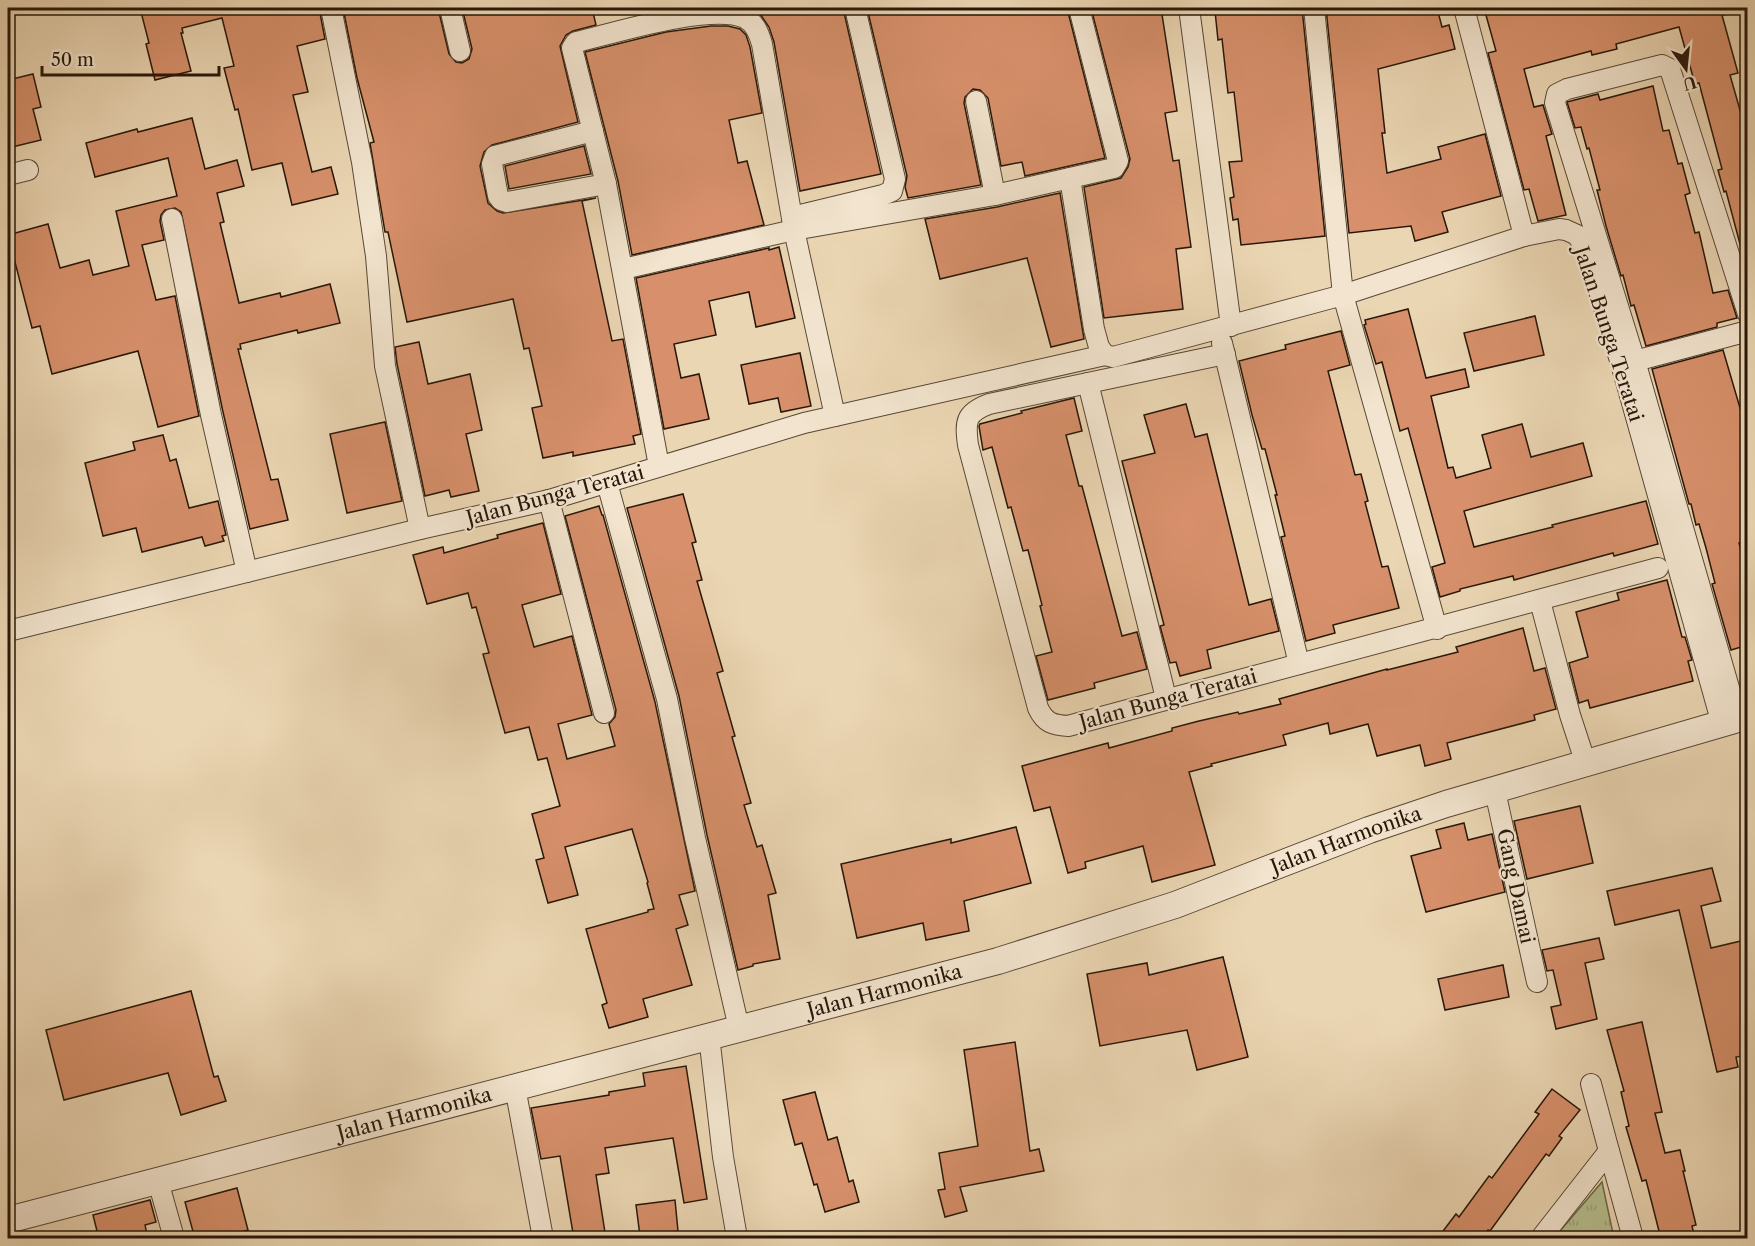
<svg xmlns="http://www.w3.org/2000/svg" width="1755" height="1246" font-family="'Libre Caslon Text',serif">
  <defs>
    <pattern id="grass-tufts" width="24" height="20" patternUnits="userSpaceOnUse" patternTransform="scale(1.5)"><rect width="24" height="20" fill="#b6be8e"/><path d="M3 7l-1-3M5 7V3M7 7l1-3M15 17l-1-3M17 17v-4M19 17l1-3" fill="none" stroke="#9ca379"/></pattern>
  </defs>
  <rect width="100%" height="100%" fill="#ebd6b3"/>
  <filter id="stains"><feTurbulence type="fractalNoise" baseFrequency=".00333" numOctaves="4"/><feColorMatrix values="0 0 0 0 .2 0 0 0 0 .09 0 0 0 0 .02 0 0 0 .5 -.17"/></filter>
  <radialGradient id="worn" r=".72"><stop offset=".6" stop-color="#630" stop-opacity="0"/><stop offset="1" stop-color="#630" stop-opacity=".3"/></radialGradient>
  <path fill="url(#grass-tufts)" stroke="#6e6a4c" stroke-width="1.5" d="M1602,1182l12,56h-60z"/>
  <g fill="#d7906b" stroke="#271709" stroke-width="1.5">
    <path d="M140,8h179l6,31 -28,7 11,46 -15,3 19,77 19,-5 7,27 -46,11 -10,-42 -30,7 -14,-61 -3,1 -11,-42 10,-2 -12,-48 -40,10 1,5h-2l10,38 -36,9 -9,-36 3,-1z"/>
    <path d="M343,8h36l1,4 19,-4h39l11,46 7,8 6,1 7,-4 3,-10 -10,-41h130l4,17 -23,6 -7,4 -6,11 18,76 -86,23 -8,7 -4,14 8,37 9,8 6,2 93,-15 -14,3 30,140 11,-2 18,95 -8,2 2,8 -62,12v-4l-30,6 -11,-50 10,-2 -13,-58 -5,1 -11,-50 -106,23 -19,-90h-3l-1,-6 -14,-83 4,-1 -17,-64z"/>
    <path d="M760,8h83l38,166 -81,17 -26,-149 -5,-15 -9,-13 2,-1z"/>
    <path d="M867,8h200l38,150 -80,18 -3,-14 -21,4 -13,-68 -8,-8 -7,-1 -8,8 -1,6 17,82 -73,13 -3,-11 2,-11z"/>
    <path d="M1091,8h70l16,103 -12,2 8,48 6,-1 12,87 -15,2 7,60 -79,9 -20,-131 37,-9 7,-11 2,-8z"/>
    <path d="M1247,8h55l23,228 -84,9 -3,-26 -5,1 -3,-22 4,-1 -5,-35 13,-1 -8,-69 -6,1 -6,-54 -4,1 -3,-29z"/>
    <path d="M1326,8h40v5l20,-5h51l5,19 7,-2 6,24 -77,20 7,64h-3l5,40 54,-14 -3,-12 47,-13 16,62 -59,16 6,20 -33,9 -4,-15 -62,7z"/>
    <path d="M1484,8h244l1,6 -7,1 16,58 -8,2 18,63v109l-7,1 -15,-57 -2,1 -6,-22 4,-1 -23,-86 -4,1 -16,-57 -63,17 1,5 -25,6 -1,-4 -67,18 10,38 9,-2 9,29 -6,2 20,79 -28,6 -9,-32 -5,1 -36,-137 8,-2z"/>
    <path d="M711,26h17l12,3 6,6 4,12 12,66 -33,7 9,43 9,-2 17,64 -132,30 -14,-74 -33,-129 81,-20z"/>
    <path d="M33,74l8,33 -8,2 8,31 -33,8v-68z"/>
    <path d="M1653,86l10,45 6,-1 9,34 4,-1 8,30 -5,2 10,38 4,-1 14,61 15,-3 9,28 -20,5v4l-71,19 -12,-41 -3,1 -8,-31 -2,1 -15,-50 -9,-36h3l-11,-42 -2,1 -6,-22 -6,1 -8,-26 31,-8 2,6z"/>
    <path d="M192,118l13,51 32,-9 7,26 -27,7 7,29 -4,1 19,80 41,-10 1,4 49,-13 10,39 -42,10 -1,-3 -57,14 1,5h-3l33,131 7,-1 10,41 -38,9 -27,-117 -42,-200 -6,-4 -10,2 -4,5 -1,6 4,19 -22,5 14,55 19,-4 24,120 -41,11 -20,-76 -86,23 -12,-48 -8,2 -24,-93 40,-11 12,44 29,-8 4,15 36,-9 -13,-55 61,-15 -9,-38 -73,19 -9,-34 51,-14 1,3z"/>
    <path d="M584,146l7,28 -82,15 -4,-23z"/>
    <path d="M1060,193l24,146 -33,8 -24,-89 -87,21 -15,-60 72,-12z"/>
    <path d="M779,247l16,71 -39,9 -7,-35 -40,9 7,34 -42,9 7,34 18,-4 10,45 -45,10 -28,-151 133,-30v2z"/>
    <path d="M1408,309l18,69 39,-9 4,18 -38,9 17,72 5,-1 3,11 35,-10 -9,-33 40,-11 9,33 52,-14 9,33 -128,35 10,36 79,-20 -1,-2 94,-24 12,43 -44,12 -1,-3 -99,27 -1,-4 -53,13v2l-20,6 -8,-30 13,-4 -37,-135 -8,3 -18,-69 -6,2 -12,-39 2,-1 -1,-4z"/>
    <path d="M1535,316l9,39 -70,16 -10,-38z"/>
    <path d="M1341,331l9,34 -22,6 27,104 6,-1 7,27 -3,1 17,65 6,-1 11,42 -66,17 2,8 -29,8 -25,-104 4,-1 -10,-41h2l-12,-46h-3l-10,-34 -13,-54 47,-12 -1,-4z"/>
    <path d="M419,342l9,42 42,-10 12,56 -16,4 13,57 -28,6 -2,-7 -24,6 -28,-132 -2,-17z"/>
    <path d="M1723,350l25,85v105l-9,3 9,33v69l-17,5 -19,-66 3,-1 -9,-35 -7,-24 -3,1 -5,-21h-2l-37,-135z"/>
    <path d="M800,353l11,53 -30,6 -3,-14 -29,6 -8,-39z"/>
    <path d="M1074,398l8,33 -16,4 13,51h3l40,150 15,-4 10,37 -53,14 1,5 -47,12 -12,-44 16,-4 -12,-46 2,-1 -14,-55 -5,1 -12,-44 -3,1 -16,-61 -9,3 -4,-24 1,-2 42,-11 -1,-2z"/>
    <path d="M1186,404l9,33 12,-3 42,171 22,-6 8,32 -72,19 4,18 -31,8 -4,-14 -6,1 -10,-37 4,-1 -42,-164 33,-8 -11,-38z"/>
    <path d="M385,422l17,79 -55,12 -17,-79z"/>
    <path d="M163,435l7,26 6,-2 13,49 29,-7 8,34 -4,1 2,5 -19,5 -3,-9 -60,15 -6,-24 -33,8 -18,-73 50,-13 -2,-8z"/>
    <path d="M683,494l13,48 -4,1 10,37 -5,1 26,90 -6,2 18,63 -3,1 19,66 -7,2 13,42 5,-2 14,48 -8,2 12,64 -27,5v2l-15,4 -31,-135 -28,-139 -52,-188z"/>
    <path d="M599,506l3,9h1l52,187 40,189 -16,4 9,30 -12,4 16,56 -49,14 5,18 -39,11 -7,-23 5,-2 -21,-74 62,-17v-2l6,-1 -7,-26 1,-1 -16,-53 -67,18 13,48 -30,8 -12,-43 8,-2 -12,-44 28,-8 -13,-48 -9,2 -9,-33 -24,6 -22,-79 6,-1 -13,-46 -4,1 -4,-15 -41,11 -14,-49 30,-8 1,6 54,-15 -1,-3 46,-12 18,71 -39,11 12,42 38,-11 20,79 -34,9 9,35 48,-13 -6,-22 6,-7 1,-7 -51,-194z"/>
    <path d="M1667,580l15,57h3l7,23 -4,1 5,20 -103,27 -2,-8 -9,3 -10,-40 19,-6 -12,-45 43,-12 -2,-7z"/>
    <path d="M1523,628l11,43 11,-3 11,41 -22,6 1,5 -88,23 4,16 -26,7 -5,-21 -43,11 -9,-32 -38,10 -2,-11 -45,12 3,10 -75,19 1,2 -23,6 26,93 -63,17 -9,-36 -58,16 1,6 -18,5 -18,-66 -16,4 -12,-45 86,-23 1,5 63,-17v-3l27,-7 39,-9 1,2 42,-10 -2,-5 108,-30v1l71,-18 -2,-5z"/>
    <path d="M1580,806l13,57 -66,16 -13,-58z"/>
    <path d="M1464,823l4,17 24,-6 13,58 -79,20 -15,-56 30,-8 -5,-18z"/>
    <path d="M1016,827l15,56 -67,18 5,30 -43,9 -3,-17 -66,15 -16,-74 110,-25v4z"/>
    <path d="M1712,868l9,33 -20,5 10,42 30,-7 7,26v88l-12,2 2,10 -21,5 -38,-162 -64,15 -8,-34z"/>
    <path d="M1599,938l5,21 -19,4 12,56 -41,10 -5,-22 10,-2 -8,-35 -6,1 -5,-21z"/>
    <path d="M1223,957l25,100 -51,13 -10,-40 -87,16 -13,-72 60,-11 2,12z"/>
    <path d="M1503,965l6,32 -64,13 -7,-31z"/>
    <path d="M191,991l23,86 4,-1 8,25 -45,14 -13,-42 -104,27 -18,-70z"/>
    <path d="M1642,1022l20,90 -7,1 10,40 15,-3 5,21h-2l13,54 -4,1 3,13h-34l-15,-59 -4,1 -16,-54 3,-1 -8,-34 3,-1 -17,-61z"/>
    <path d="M1015,1042l15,109 9,-2 5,22 -84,16 7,24 -22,6 -7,-27 7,-1 -6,-36 39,-7 -14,-96z"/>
    <path d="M686,1066l21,133 -23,4 -11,-65 -68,10 4,25 -13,2 10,64h-32l-14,-83 -19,3 -10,-51 78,-13v-3l36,-6 -2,-13z"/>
    <path d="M1552,1089l28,21 -21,26 3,2 -13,18 -3,-2 -56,77 -2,-1 -6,9h-45l19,-25 3,3 30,-41 3,2 47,-64 -4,-2z"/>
    <path d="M815,1092l13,48 9,-3 12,45 4,-2 6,22 -34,10 -8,-28 -3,1 -12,-42 -7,2 -12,-45z"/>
    <path d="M237,1188l11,42 -32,9h-21l-10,-37z"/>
    <path d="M150,1200l6,22 -11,3 3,14h-49l-6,-24z"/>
    <path d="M675,1200l3,31 -38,5 -4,-31z"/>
  </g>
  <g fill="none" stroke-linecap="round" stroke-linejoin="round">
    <defs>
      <g id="minor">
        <path d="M331,8l31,154 14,94 9,110 35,163"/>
        <path d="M450,8l10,43"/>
        <path d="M1189,8l42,318"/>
        <path d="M1314,8l29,287 94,334"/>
        <path d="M1464,8l60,228"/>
        <path d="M976,101l19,94"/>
        <path d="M593,131l-98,25 -3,8 6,32 3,4 6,2 99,-18"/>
        <path d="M8,175l20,-5"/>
        <path d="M1070,178l44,-10 4,-7 -39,-153"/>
        <path d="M792,217l91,-22 9,-4 3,-12 -40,-171"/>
        <path d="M172,219l39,196 36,157"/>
        <path d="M623,269l171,-39 201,-35 75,-17 24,151 5,18 6,8 8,2 230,-62 181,-59 35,-7 7,1 11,5 10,16 35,116 100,357"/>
        <path d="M1222,343l77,321"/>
        <path d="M1225,354l-236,50c-24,9 -24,18 -21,41l70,263c7,15 15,17 30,18l590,-158"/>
        <path d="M1635,361l113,-30"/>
        <path d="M1088,383l78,315"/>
        <path d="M659,466l-53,-282 -34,-136 4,-6 5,-1c36,-9 131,-38 164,-23 10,5 14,15 17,26l32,186 41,186"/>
        <path d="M607,483l60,216 28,139 44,190"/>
        <path d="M549,500l55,213"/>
        <path d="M1540,601l30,114 16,49"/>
        <path d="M8,631l412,-102 129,-29 255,-77 301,-68"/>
        <path d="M1738,719l-103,-358 -80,-258 2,-9 10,-5 95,-24 8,4 78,245"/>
        <path d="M1495,791l42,191"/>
        <path d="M709,1036l14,121 14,81"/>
        <path d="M1591,1084l18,67"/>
        <path d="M515,1087l28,151"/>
        <path d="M158,1181l16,57"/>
        <path d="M1541,1238l68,-87 24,87"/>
      </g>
      <g id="tertiary">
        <path id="s1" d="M8,1220l990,-259 177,-56 194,-75 77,-26 302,-88"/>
      </g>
    </defs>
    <use href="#minor" stroke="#584734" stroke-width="22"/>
    <use href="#tertiary" stroke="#584734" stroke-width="28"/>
    <use href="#minor" stroke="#f2e4ce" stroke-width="20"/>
    <use href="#tertiary" stroke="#f2e4ce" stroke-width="26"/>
  </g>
  <g text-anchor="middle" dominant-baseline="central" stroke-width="4.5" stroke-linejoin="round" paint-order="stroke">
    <g font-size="20" fill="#271709" stroke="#f2e4ce">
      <text transform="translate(1609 334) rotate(72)">Jalan Bunga Teratai</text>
      <text transform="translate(555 495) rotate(-15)">Jalan Bunga Teratai</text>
      <text transform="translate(1168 699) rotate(-15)">Jalan Bunga Teratai</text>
      <text stroke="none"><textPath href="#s1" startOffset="1392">Jalan Harmonika</textPath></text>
      <text transform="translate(1516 886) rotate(78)">Gang Damai</text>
      <text stroke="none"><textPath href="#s1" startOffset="906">Jalan Harmonika</textPath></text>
      <text stroke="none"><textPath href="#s1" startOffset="420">Jalan Harmonika</textPath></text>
    </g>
  </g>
  <rect width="1755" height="1246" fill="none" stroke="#ebd6b3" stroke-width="30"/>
  <rect x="9" y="9" width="1737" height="1228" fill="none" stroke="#271709" stroke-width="3"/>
  <rect x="15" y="15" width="1725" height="1216" fill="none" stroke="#271709" stroke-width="1.5"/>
  <g transform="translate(1686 69) rotate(165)" stroke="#f2e4ce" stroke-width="4.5" paint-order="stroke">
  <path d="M0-4.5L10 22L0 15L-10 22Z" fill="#271709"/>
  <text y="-9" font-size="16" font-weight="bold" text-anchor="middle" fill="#271709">U</text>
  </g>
  <path d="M42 66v9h177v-9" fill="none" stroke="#271709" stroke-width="3"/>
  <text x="51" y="66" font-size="18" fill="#271709" stroke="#f2e4ce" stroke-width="4.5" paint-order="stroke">50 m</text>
  <rect width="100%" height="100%" filter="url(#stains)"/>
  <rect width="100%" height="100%" fill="url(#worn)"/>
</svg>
